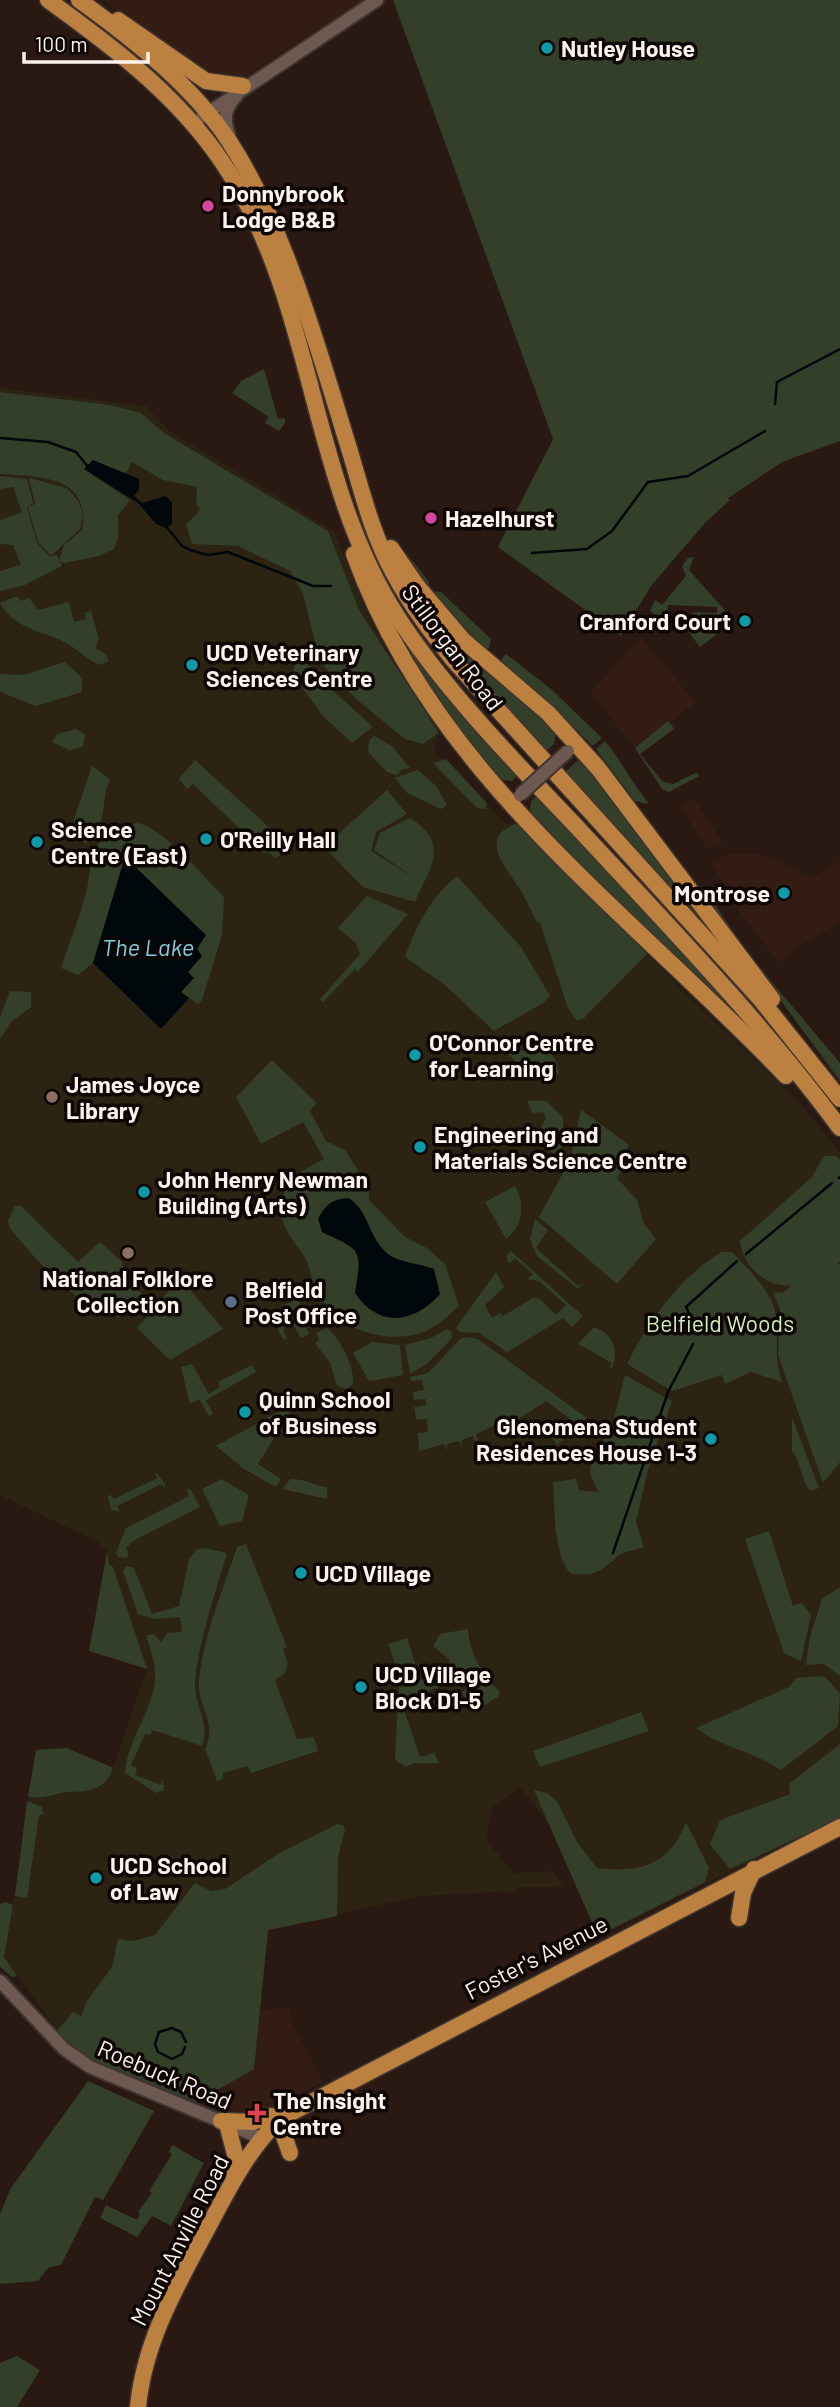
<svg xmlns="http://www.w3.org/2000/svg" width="840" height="2407" font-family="Barlow,sans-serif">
  <rect width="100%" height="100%" fill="#291912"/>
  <g fill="#331c13">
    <path d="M105,0h257l-121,79 -27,-3 -13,-6z"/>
    <path d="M641,637l54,65 -23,20 3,6 -35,25 -50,-60z"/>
    <path d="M694,799l29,44 -15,7 -28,-44z"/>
    <path d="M730,853l34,2 47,23 29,-17v62l-40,22 -21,18 -45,-59 -23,-42z"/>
    <path d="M290,2007l3,17 30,58 -70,35 -54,-18 10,-6 52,-83z"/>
  </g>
  <path fill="#2c2313" d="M0,388l146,18 22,24 166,101 34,85 22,42 49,75 -5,20 72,71 12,-1 163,166 124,120 35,43v666l-242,118 -50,-113 -28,-35 -27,18 -7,34 28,33 39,-2 10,16h-44l-1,4 -98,5 -151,34 -15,139 -55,30 -133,-57 -48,-66 -6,1 -12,-10 13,-62 23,-155 31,-2 46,19 34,-98 -58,-18 18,-100 -9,-9 -98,-47z"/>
  <g fill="#333f29">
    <path d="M393,0h447v441l-58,21 -54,36 2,2 -25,23 -54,63 -30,50 -123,-89 55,-108z"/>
    <path d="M264,369l14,50 7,-1v5l-6,8 -14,-8 4,-6 -37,-24 9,-12z"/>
    <path d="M0,392l110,13 31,8 23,20 164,98 31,79 80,123 -16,11 -18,-5 -49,-40 -36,-37 -17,-68 -13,-23 -52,-25 -46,-2 -6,-19 14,-15 -4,-6 1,-17 -34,-7 -31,-18 -5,10 -7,2 -27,-14 -9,9 46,31 -12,15v23l-4,11 -15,7 -35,7 -5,-2 5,-16 18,-15c9,-55 -42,-53 -82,-56z"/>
    <path d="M0,476l27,3 6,24 -6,5 10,35 13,14 7,-2 5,11 -37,19 -25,6v-20l21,-6 -8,-20 -13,-1v-24l22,-8 -9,-25 -13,2z"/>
    <path d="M29,478l38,10 12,14 4,13 -3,14 -29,27 -13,-14 -10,-35 7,-3z"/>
    <path d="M405,552l22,27 5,12 9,1 50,47 -2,9 -5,2c-30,-30 -56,-62 -81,-96z"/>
    <path d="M694,557l-5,13 42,47 -2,8 -29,22 -13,-17v-10h5l1,-8 24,1v-6l-49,-2 -1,14 6,1v8l-23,-17 5,-11 7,5 24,-29 -4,-10 6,-8z"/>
    <path d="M409,583l147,144 -2,17 -7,6 -116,-126z"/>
    <path d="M17,596l4,5 8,-3 9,12 31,-8 5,20 12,-3 -1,-6 6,-2 8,28 -4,9 10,5 4,8 -10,4c-11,-6 -18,-12 -28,-19 -24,-16 -55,-14 -71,-43z"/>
    <path d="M378,601l143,172 -9,8 -16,-2 -52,-69z"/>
    <path d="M506,654l45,35 51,49 -9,8 -46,-45 -43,-35 -3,-6z"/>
    <path d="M302,660l15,12 5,13 10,5 37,33 3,4 -20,16 -29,-27 -30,-41 1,-9z"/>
    <path d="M65,662l17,16v14l-46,14 -36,-14v-18l23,1z"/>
    <path d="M668,721l6,8 -34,25 22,27 11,3 24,-12 2,4 -30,16 -7,-3 -27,-41z"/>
    <path d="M76,729l9,5 -2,13 -14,3 -17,-8 5,-8z"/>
    <path d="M374,736l18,10 18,22 -8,1 -5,6 -10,-3 -19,-20 1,-12z"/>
    <path d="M605,741c17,20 25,40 43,61l-1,2 -12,-3 -39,-52z"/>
    <path d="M446,759l41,44 -1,6 -9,-1 -44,-45z"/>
    <path d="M195,760l97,88 -17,10 -7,-6 -2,2 -73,-70 -6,5 -8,-10z"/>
    <path d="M577,761l12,2 174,229 -198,-220z"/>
    <path d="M92,766l18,13c-11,26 0,41 -24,65l-16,-13z"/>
    <path d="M418,770l18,16 11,19 -6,4 -34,-16 -12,-15z"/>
    <path d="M387,790l20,24 -31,18 -5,19 45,28 -42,-29 6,-17 30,-15c41,26 20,50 5,84l-52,-15 -39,-40z"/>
    <path d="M541,793l196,220 15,18 -223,-211 2,-19z"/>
    <path d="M136,823c25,2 69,55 88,74l-2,38 -20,65 -4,4 -17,-12 7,-20 14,-16 -77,-99 -32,106 -15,12 -17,-7c7,-22 16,-44 23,-67 14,-46 -6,-57 52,-78z"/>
    <path d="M518,823l129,131 -63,64 -7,3 -9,-13 -28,-85 -4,-2c-5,-10 -9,-20 -15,-30 -15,-24 -45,-54 -3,-68z"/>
    <path d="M457,876l64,71 29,49 -7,7 -49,28 -49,-46 -40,-28c11,-31 26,-60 52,-81z"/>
    <path d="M367,896l41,18 -50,58 -3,-3 -32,33 -3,-3 40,-45 -4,-11 -18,-15z"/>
    <path d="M709,896l41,60 90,107v18l-131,-178z"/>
    <path d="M10,991l21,1v15l-20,15 -11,17v-22z"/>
    <path d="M535,1049c17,0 22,10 24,25l-26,4 -26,-25z"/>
    <path d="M272,1060l45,43 -7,8 16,30 19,9 24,37v13l36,37 22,11 18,16 14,42c-10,9 -22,21 -35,26 -40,14 -87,-3 -108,-41 -5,-10 -6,-26 -12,-35 -8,-12 -18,-23 -22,-37 -3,-14 6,-23 -1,-37l43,-23 -21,-37 -42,22 -25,-47z"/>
    <path d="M527,1101h19l17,16v21l-4,19 -25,-17 12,-22 -3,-6 -11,1z"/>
    <path d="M581,1110l47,34v18l-11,16 20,22 7,24 12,15 -39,45 -78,-67 31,-57z"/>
    <path d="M824,1156h13l3,4v102l-3,2h3v198l-17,21 -45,-128 2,-46 -7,-16 11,-1 7,-6c-25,1 -48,-19 -51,-45l72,-64z"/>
    <path d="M515,1186c11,18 8,40 -9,53l-21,-37z"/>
    <path d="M15,1206h6l57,56 22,-20 22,20 3,16 17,16 -21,23c-38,-3 -89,-61 -112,-90l-1,-7z"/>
    <path d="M535,1219l13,11 -12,18 42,38 7,-4 -7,7 -41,-33 -7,-17z"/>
    <path d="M511,1251l72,65 -11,11 -9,-9 -56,34 -28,-19 -19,-1 -4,-4 40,-56 8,15 -19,18 7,13 8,-5 3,3 30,-18 7,1 16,16 10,-10 -27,-24 -12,-2 6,-5 -18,-16 -5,5 -3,-2v-6z"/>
    <path d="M722,1252h10c15,16 41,40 44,64 3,26 -3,38 6,66l-31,-10 -26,12 -3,-9 -50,16 -45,-27c21,-42 54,-89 95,-112z"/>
    <path d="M180,1278l43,51 -53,31 -33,-32z"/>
    <path d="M300,1297l2,21 7,16 -8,4 -10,-16 -8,8 4,9 -3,1 -6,-9 6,-26z"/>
    <path d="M594,1327c20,7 25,24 18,42l-2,-2 2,-4 -34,-19z"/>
    <path d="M327,1328c13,10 28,39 26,56l-6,5 -10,-3 -7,-23 -15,-20 4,-3 -3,-7z"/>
    <path d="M447,1329l4,2 1,7 -24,25 -18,11 -5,-29 26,-7z"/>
    <path d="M466,1337l12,2 109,79 -30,27 -7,-10 3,-2 4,4 14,-10 -1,-8 -24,-18 -42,28 -4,-6 -24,11 2,6 -3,1 -2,-5 -11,4 -1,7 -2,-6 -12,3 1,7 -4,-7 -25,7 -1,-18 10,-1 -1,-13h-11l-2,-12 12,-2v-6l-12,1 -1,-8 11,-2 -2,-10 -11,1 -1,-4 18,-4 32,-34z"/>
    <path d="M372,1342l28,3 3,30 -34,6 -16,-28z"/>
    <path d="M192,1364l17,30 11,-7 -2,-5 34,-17 4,7 -50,28 7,14 -4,2 -10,-17 -9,5 -9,-37z"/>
    <path d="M625,1375l47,26 -24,69 -12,52 8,25c-8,3 -21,4 -27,10 -16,14 -25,21 -47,16 -17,-20 -15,-64 -17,-91l23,-3 3,11 19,2 -8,-18 1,-10 22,-42z"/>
    <path d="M287,1407l4,4 -33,53 23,15 -5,8 -32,-18 -28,-23z"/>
    <path d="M792,1417l27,71 -8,3c-10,-8 -9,-28 -19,-40z"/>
    <path d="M155,1471l10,13v4l-4,-4 -44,22 3,6 -9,-2 -3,-14 3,-1 3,4 43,-21z"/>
    <path d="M221,1479l28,16 -7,26 -22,5 -18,-37z"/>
    <path d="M290,1479c18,0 23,7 37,8v12l-44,-10z"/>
    <path d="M186,1488l5,2 9,17 -67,34 -7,7 3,6 -3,4 -8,-1 -2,-4 10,-25 63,-32z"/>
    <path d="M769,1531l24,75 9,-3 9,12 -10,46 -17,-8 -39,-114z"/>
    <path d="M246,1544l41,103 -4,2 5,15 -4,10 -9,6 22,59 17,-2 4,14 -67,22 -3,-7 -25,7v6l-6,2 -12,-32c13,-29 -8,-41 -6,-67 4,-46 24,-92 38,-135z"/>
    <path d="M204,1548l23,5c-12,42 -28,85 -32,128 -2,23 16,42 7,65l-49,-16 -3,5 -5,-1 -14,31 6,3 -2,7 26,10 2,-5 1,10 -8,3 -31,-20c2,-33 28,-62 30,-95 1,-15 -5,-29 -9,-43l8,-1 7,8 6,-9 15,-1 -2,-15 -26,2 -16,-5 -15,-43 3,-5 8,2 18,46 27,-8 10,-47 8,-10z"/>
    <path d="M107,1552l2,12 4,3 34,102 -58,-18z"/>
    <path d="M840,1587v89l-16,-12 -18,1 4,-28 12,-38z"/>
    <path d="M468,1629c2,27 14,43 32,63l-2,5 -19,11 -13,-5 -4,-11 4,-2 -4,-11 -46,16 -10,7 -2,8 16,47 14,-4 5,10h-25l-8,4 -9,-5 -2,-4 4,-71 27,-9 -2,-4 7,-5 15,1 4,-10 -17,-14 7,-12z"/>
    <path d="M407,1638l11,34 -18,6 -12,-34z"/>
    <path d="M824,1676l16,17 -2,33 -57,44c-26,-18 -59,-22 -85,-42l93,-41 7,-9z"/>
    <path d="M641,1712l8,19 -109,36 -7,-16z"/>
    <path d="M840,1744v74l-110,51 -20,-25 10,-24 70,-26 -1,-10z"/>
    <path d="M67,1748l46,20c-7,22 -24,23 -42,24 -16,0 -26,9 -43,4l8,-46z"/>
    <path d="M534,1790l13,3 10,8 20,41 20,26c44,5 73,-3 89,-46l23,46 -4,14 -107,54z"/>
    <path d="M27,1801l15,6 1,8h-4l-12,83 -12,-2z"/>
    <path d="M337,1824l6,1 2,5 -7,27 -1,59 -69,14 -14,139 -58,33c-45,-18 -108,-32 -139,-71l16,-19 8,4 6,-15 25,-34 6,-28 15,2 22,-6 40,-52 16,8 14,-2 56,-37z"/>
    <path d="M6,1902l7,3 -9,52 13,19 -5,1 -12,-10v-63z"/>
    <path d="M88,2081l66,30 -51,89 -8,-3 -34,68 -12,2 -11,14 -38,3v-70l11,-26z"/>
    <path d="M172,2145l32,18 -33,63 -19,-10 -15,21 -37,-19 6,-13 31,15 3,-6 -2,-2 14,-19 -3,-2 23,-37 -3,-2z"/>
    <path d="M17,2356l23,14 -23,37h-17v-44z"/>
  </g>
  <g fill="#00080b">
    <path d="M93,460l46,19v11l-5,6 8,7 23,-7 7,6v22l-6,4 -10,-4 -18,-21 -54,-34z"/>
    <path d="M125,857l81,78 -9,14 5,7 -14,16 6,6 -13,14 8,6 -28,31 -68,-66z"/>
    <path d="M349,1198c22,15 19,43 42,58 12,7 30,8 43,13l6,25c-26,30 -62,34 -85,-1 7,-45 7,-42 -33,-61l-4,-13c8,-15 14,-20 31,-21z"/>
  </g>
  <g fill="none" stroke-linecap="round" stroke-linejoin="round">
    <g stroke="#00080b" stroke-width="2.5">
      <path d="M775,404l2,-22 63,-33"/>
      <path d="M0,438l48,4 28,10 13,16"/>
      <path d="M165,525l17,21 8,4 18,5 20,-3 85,34h18"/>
      <path d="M532,553l55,-4 25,-18 36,-49 40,-6 77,-45"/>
      <path d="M839,1178l1,-1"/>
      <path d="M746,1254l86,-71"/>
      <path d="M697,1330l-11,-23 51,-46"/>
      <path d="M613,1553l55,-161 25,-48"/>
      <path d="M185,2047l-3,7 -10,5 -14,-7 -3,-8 4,-12 13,-4 9,4 5,10"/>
    </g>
    <defs>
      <g id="minor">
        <path d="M202,117l175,-117"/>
        <path d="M229,135c-6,-17 -4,-27 8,-40"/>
        <path d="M0,1981l64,68 26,18 171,71"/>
      </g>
      <g id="major">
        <path d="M48,0c68,49 137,101 182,174 85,135 80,307 167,442 46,72 118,146 178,209 91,98 186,196 265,303"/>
        <path d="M79,0c54,39 113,85 150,141 57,87 91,214 122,314 12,41 22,81 43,119 17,32 38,59 60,87l307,339 79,99"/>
        <path d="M118,20l88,61 37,5"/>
        <path d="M391,548l26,38 46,54 85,73 50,55 174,231"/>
        <path d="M354,554c79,221 276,358 432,522"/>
        <path d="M739,1918l4,-25 11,-24"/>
        <path d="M285,2116l-1,20 6,17"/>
        <path d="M221,2121l31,1 19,-6 10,2"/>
        <path d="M227,2124l9,34 -2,17"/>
        <path d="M138,2407c6,-64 37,-118 67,-174 22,-41 42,-83 76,-115l559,-291"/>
      </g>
    </defs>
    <use href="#minor" stroke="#403430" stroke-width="16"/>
    <use href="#major" stroke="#403430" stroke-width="19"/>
    <use href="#minor" stroke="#6d5951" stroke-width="12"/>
    <use href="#major" stroke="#bc8040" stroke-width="16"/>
    <defs>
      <path id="minor-bridge" d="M520,795l48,-44"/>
    </defs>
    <use href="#minor-bridge" stroke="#403430" stroke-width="16" stroke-linecap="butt"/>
    <use href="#minor-bridge" stroke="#6d5951" stroke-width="12"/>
  </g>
  <g fill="#0f9aa8" stroke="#0d0604" stroke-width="2.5">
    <circle cx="547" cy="48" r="7"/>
    <circle cx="745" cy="621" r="7"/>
    <circle cx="192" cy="665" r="7"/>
    <circle cx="206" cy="839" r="7"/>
    <circle cx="37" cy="842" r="7"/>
    <circle cx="784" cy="893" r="7"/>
    <circle cx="415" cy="1055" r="7"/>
    <circle cx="420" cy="1147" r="7"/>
    <circle cx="144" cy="1192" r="7"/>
    <circle cx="245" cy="1412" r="7"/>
    <circle cx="711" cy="1439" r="7"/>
    <circle cx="301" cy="1573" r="7"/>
    <circle cx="361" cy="1687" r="7"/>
    <circle cx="96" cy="1878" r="7"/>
  </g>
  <g fill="#d1479c" stroke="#0d0604" stroke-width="2.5">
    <circle cx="208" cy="206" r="7"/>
    <circle cx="431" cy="518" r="7"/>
  </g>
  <g fill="#8d6e63" stroke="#0d0604" stroke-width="2.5">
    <circle cx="52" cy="1097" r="7"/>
    <circle cx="128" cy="1253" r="7"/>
  </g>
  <circle fill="#5c6f8a" stroke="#0d0604" stroke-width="2.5" cx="231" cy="1302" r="7"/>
  <path fill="#e0444e" stroke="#0d0604" stroke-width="2.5" d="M253.5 2102.5h7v7h7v7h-7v7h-7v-7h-7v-7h7z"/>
  <g text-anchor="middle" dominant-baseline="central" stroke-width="7" stroke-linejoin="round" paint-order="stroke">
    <g font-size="23" font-weight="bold" fill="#fef2ed" stroke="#0d0604" text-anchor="start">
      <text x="561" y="48">Nutley House</text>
      <text x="222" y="193">Donnybrook<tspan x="222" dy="26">Lodge B&amp;B</tspan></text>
      <text x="445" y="518">Hazelhurst</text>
      <text x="731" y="621" text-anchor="end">Cranford Court</text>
      <text x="206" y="652">UCD Veterinary<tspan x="206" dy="26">Sciences Centre</tspan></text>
      <text x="51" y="829">Science<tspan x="51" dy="26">Centre (East)</tspan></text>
      <text x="220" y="839">O'Reilly Hall</text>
      <text x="770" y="893" text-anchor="end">Montrose</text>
      <text x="429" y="1042">O'Connor Centre<tspan x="429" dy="26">for Learning</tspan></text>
      <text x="66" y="1084">James Joyce<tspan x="66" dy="26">Library</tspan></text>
      <text x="434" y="1134">Engineering and<tspan x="434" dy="26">Materials Science Centre</tspan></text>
      <text x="158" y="1179">John Henry Newman<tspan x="158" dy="26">Building (Arts)</tspan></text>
      <text x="128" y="1278" text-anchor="middle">National Folklore<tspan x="128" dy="26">Collection</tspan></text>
      <text x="245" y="1289">Belfield<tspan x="245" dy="26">Post Office</tspan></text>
      <text x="259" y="1399">Quinn School<tspan x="259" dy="26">of Business</tspan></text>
      <text x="697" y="1426" text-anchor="end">Glenomena Student<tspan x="697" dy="26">Residences House 1-3</tspan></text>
      <text x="315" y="1573">UCD Village</text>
      <text x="375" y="1674">UCD Village<tspan x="375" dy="26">Block D1-5</tspan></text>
      <text x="110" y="1865">UCD School<tspan x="110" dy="26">of Law</tspan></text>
      <text x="273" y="2100">The Insight<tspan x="273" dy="26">Centre</tspan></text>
    </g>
    <g font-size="23" fill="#fef2ed" stroke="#0d0604">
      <text transform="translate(453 647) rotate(53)">Stillorgan Road</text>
      <text transform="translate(536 1957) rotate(-27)">Foster's Avenue</text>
      <text transform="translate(165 2074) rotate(23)">Roebuck Road</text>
      <text transform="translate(179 2240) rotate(-63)">Mount Anville Road</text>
    </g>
    <g font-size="23" fill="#d1f0b8" stroke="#0d0604">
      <text x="720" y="1323">Belfield Woods</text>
    </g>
    <g font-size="24" font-style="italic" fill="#81cfdf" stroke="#0d0604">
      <text x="148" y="946">The Lake</text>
    </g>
  </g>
  <path d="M24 52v10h124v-10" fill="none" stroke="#fef2ed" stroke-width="3.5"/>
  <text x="35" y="52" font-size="21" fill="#fef2ed" stroke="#0d0604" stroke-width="5" paint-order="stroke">100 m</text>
</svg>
